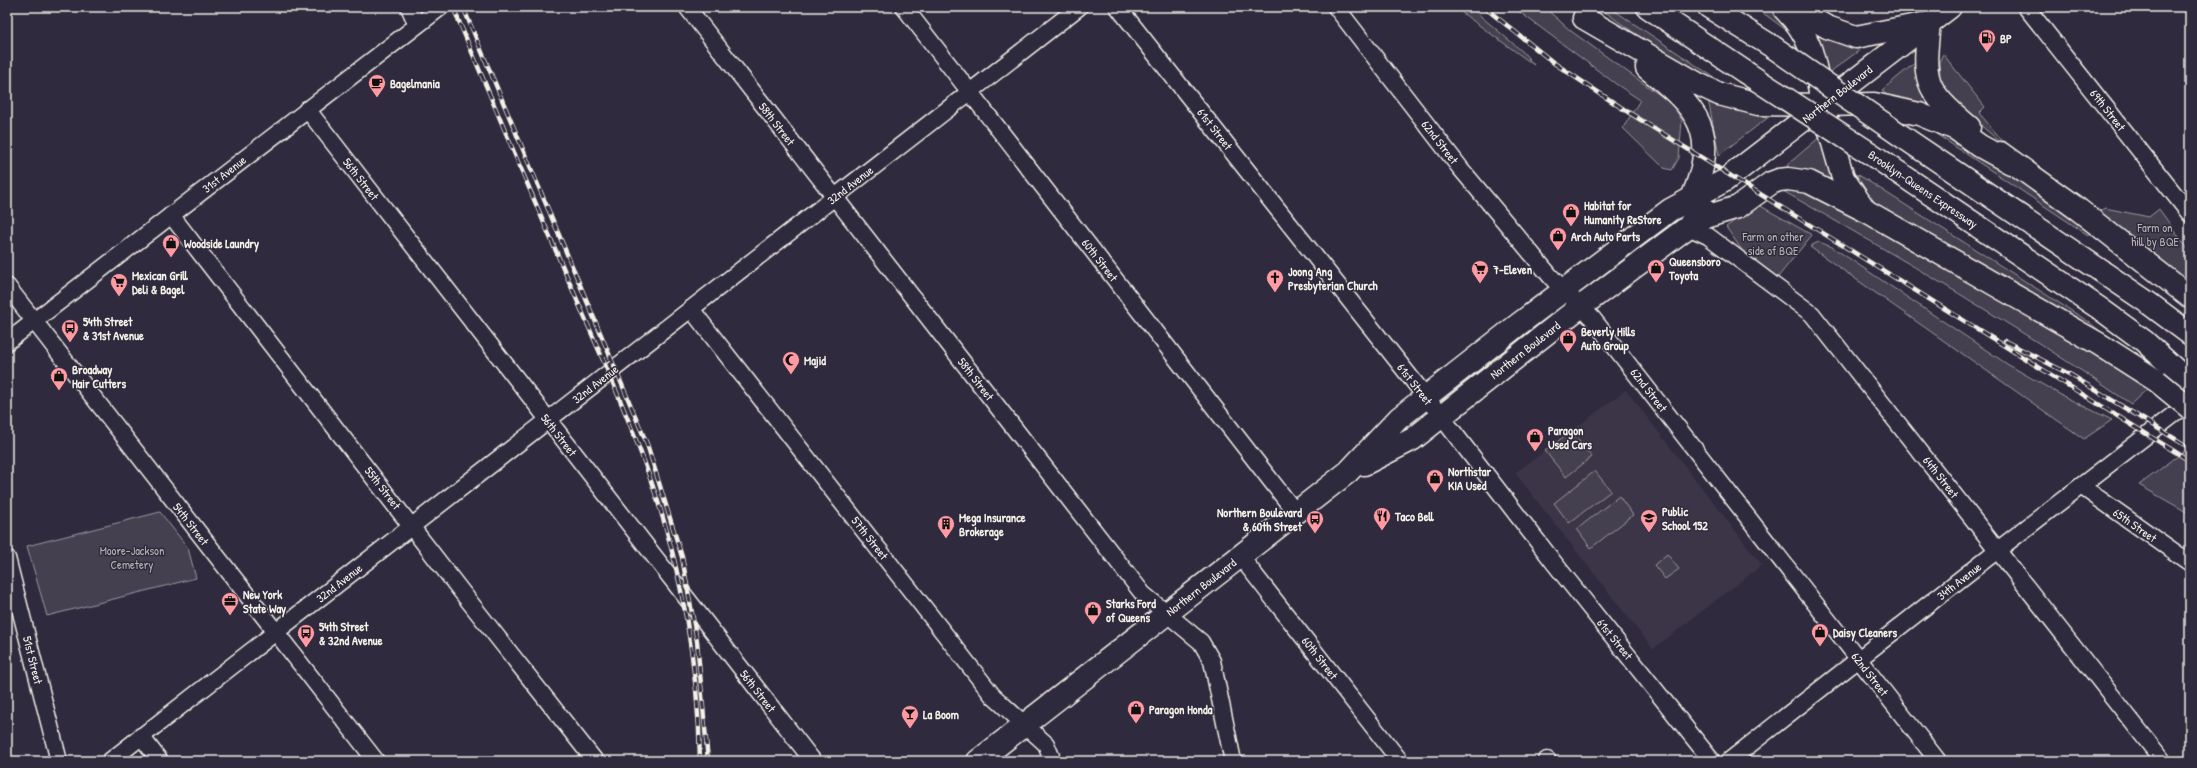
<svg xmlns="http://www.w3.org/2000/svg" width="2197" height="768" font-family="'Patrick Hand',sans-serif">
  <rect width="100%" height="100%" fill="#2f2a3d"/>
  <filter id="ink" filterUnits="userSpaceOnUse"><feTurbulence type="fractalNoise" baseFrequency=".025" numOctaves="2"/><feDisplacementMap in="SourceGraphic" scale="8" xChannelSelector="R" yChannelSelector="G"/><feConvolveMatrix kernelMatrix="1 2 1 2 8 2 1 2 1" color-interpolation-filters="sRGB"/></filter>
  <g filter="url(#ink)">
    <path fill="#3b3647" d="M1626,390l136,175 -109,84 -138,-176z"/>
    <g fill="#454050" stroke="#9c989c">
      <path d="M1454,7h16l53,45 11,13z"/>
      <path d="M1513,7h31l27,24 101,73 10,16 -3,38 -7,12 -8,-2 -41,-40 17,-28 -24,-16z"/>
      <path d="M1598,7h11l115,77v4l-31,-13z"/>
      <path d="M1755,7h20l17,20 -2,6z"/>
      <path d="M1818,30l46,17 -41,30 -9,-43z"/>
      <path d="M1943,54l42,53 -6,6 34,40 -56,-48 -23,-28 6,-3 -1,-12z"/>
      <path d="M1916,62l14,38 -3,4 -40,-8 -5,-6z"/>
      <path d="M1708,99l66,14 -55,42z"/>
      <path d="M1924,126l39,12 127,95 -2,2z"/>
      <path d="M1821,136h3l3,25 8,18 -3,5 -22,-13 -21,-3 -2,-3z"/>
      <path d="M1857,174l232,148 15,12 -3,1 -213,-123c-16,-11 -27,-19 -31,-38z"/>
      <path d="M1797,184l291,166 59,39 -16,15c-112,-77 -232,-147 -348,-213z"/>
      <path d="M1757,204l55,31 -34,42 -32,-21 -20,-29z"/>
      <path d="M2105,208l44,9 10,-8 31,43v35l-95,-74z"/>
      <path d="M1819,242l13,5 175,117 52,30 53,26 -28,19 -274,-192 4,-3z"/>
      <path d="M1571,431l21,26 -26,20 -21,-26z"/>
      <path d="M2190,447v67l-51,-29z"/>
      <path d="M1595,471l16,20 -42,32 -15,-20z"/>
      <path d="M1619,496l14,19 -42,33 -14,-19z"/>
      <path d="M160,512l28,36 8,30 -149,38 -20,-70z"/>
      <path d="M1667,554l12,15 -14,10 -11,-14z"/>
    </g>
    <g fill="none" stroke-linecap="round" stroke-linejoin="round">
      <defs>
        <g id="minor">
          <path d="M409,7l8,18"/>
          <path d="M687,7l456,587 58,48 11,19 21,100"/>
          <path d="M904,7l392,506"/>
          <path d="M1118,7l323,409 114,148 157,197"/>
          <path d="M1336,7l125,162 90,108 42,42 345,442"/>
          <path d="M2026,7l164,207"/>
          <path d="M307,109l506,652"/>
          <path d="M171,215l290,376 134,170"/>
          <path d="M1688,227l20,9 104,78 351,447"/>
          <path d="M7,286l369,475"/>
          <path d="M691,309l302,387 53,48 7,17"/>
          <path d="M7,342l434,-335"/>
          <path d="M2081,486l109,77"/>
          <path d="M1240,556l160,205"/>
          <path d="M7,558l52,203"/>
          <path d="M141,736l19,25"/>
          <path d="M1547,760l1,1"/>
          <path d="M110,761l969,-754"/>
          <path d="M1729,761l257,-202 204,-157"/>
        </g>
        <g id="primary">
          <path d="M1792,7l35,20 29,10 66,-13"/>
          <path d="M1785,10c26,26 29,48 35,82"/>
          <path d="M1364,464l49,-25 154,-122 121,-90 15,-20"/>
          <path d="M978,761l370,-289 51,-54 120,-94 151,-114 54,-29 226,-174"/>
        </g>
        <g id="motorway">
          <path d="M1648,7l97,65"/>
          <path d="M1709,7l64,40"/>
          <path d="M1584,18l114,66 21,10 39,10 64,1 52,-1 45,10 37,15 24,17 31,17"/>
          <path d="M1929,23c-6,57 -6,66 40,104"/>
          <path d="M1647,68c51,41 73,64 45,130"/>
          <path d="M1824,112l19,66 20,29"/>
          <path d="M1906,139l241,163 43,32"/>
          <path d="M2000,153l79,57 111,87"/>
          <path d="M1877,158l222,150 45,33 46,42"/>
          <path d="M1692,221l46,-14 33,-24 8,-3 9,-1 21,3 59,30 231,132 58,37"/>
        </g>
      </defs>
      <use href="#minor" stroke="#f4f1e8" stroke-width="19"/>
      <use href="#primary" stroke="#f4f1e8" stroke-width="25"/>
      <use href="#motorway" stroke="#f4f1e8" stroke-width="25"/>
      <use href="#minor" stroke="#2f2a3d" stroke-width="16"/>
      <use href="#primary" stroke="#2f2a3d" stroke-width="22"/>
      <use href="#motorway" stroke="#2f2a3d" stroke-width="22"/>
      <defs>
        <g id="rail">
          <path d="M453,7c34,81 68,163 103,244 32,76 68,152 95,230 30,84 48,191 49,280"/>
          <path d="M463,7l184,437 35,113 15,84 11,120"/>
          <path d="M1484,7l70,56 74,49 562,349"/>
          <path d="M2005,341l66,34 119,73"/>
        </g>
      </defs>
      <use href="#rail" stroke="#f4f1e8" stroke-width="4.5"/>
      <use href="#rail" stroke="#2f2a3d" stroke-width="3" stroke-dasharray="9" stroke-linecap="butt"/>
      <defs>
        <g id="motorway-bridge">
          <path d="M1773,47l133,92"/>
          <path d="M1745,72l132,86"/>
          <path d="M2157,381l33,27"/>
        </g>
      </defs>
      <use href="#motorway-bridge" stroke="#f4f1e8" stroke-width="25" stroke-linecap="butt"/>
      <use href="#motorway-bridge" stroke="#2f2a3d" stroke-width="22"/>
    </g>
  </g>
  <defs>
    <symbol id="fuel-pin" viewBox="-11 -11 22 30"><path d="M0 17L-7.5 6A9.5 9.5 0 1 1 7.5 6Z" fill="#ff9aa2" stroke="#2f2a3d"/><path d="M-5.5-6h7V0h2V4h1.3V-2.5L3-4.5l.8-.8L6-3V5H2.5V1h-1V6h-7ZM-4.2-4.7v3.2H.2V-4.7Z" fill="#111"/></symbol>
    <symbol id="cafe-pin" viewBox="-11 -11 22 30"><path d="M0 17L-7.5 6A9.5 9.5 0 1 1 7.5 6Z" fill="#ff9aa2" stroke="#2f2a3d"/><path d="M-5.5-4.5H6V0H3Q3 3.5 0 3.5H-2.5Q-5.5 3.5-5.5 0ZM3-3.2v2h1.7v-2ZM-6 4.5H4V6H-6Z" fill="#111"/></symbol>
    <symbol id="shop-pin" viewBox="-11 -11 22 30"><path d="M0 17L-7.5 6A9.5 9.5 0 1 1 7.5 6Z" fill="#ff9aa2" stroke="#2f2a3d"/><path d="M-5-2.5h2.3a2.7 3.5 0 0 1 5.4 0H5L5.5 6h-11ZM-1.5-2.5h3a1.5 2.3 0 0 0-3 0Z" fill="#111"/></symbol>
    <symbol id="supermarket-pin" viewBox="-11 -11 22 30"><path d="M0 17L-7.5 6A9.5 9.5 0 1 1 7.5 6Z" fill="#ff9aa2" stroke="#2f2a3d"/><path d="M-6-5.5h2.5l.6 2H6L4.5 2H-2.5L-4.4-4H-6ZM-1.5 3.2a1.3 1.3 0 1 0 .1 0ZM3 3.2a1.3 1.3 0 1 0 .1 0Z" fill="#111"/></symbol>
    <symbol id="church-pin" viewBox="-11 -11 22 30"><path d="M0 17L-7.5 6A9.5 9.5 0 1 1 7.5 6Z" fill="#ff9aa2" stroke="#2f2a3d"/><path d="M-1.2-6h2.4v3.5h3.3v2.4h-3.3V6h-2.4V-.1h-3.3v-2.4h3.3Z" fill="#111"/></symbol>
    <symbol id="bus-pin" viewBox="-11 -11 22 30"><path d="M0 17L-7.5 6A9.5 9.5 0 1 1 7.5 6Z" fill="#ff9aa2" stroke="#2f2a3d"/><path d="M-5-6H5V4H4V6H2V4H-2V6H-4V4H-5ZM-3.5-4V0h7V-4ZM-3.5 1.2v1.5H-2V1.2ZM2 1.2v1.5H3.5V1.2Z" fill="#111"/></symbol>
    <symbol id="mosque-pin" viewBox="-11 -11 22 30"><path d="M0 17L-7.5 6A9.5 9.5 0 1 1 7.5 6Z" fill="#ff9aa2" stroke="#2f2a3d"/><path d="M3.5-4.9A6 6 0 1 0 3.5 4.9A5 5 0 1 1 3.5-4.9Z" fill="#111"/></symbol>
    <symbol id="restaurant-pin" viewBox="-11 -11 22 30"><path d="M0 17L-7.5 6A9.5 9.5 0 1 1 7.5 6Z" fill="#ff9aa2" stroke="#2f2a3d"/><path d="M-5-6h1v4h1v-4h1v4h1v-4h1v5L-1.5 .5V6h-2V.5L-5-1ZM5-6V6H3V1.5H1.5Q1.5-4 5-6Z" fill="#111"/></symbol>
    <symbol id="school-pin" viewBox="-11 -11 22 30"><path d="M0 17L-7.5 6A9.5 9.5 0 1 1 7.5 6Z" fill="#ff9aa2" stroke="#2f2a3d"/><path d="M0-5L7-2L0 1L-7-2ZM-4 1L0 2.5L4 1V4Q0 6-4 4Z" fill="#111"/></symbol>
    <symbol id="building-pin" viewBox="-11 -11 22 30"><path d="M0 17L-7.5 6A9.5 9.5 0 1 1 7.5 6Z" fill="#ff9aa2" stroke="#2f2a3d"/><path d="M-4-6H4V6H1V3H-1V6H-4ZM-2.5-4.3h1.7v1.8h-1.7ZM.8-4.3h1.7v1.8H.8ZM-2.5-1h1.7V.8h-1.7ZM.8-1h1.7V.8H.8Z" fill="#111"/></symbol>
    <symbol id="office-pin" viewBox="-11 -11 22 30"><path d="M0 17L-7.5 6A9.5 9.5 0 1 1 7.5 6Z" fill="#ff9aa2" stroke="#2f2a3d"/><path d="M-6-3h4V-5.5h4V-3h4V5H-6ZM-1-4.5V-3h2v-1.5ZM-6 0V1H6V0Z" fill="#111"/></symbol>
    <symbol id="bar-pin" viewBox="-11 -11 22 30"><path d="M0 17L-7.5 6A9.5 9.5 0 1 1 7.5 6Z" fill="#ff9aa2" stroke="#2f2a3d"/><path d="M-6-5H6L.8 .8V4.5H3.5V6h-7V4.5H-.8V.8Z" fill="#111"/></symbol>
  </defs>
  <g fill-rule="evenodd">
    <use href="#fuel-pin" x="1977" y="28" width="20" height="27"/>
    <use href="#cafe-pin" x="367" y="73" width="20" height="27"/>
    <use href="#shop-pin" x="1561" y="202" width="20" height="27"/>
    <use href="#shop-pin" x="1548" y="226" width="20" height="27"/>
    <use href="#shop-pin" x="161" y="233" width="20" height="27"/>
    <use href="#shop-pin" x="1646" y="258" width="20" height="27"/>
    <use href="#supermarket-pin" x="1470" y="259" width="20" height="27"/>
    <use href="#church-pin" x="1265" y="268" width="20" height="27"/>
    <use href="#supermarket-pin" x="109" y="272" width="20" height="27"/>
    <use href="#bus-pin" x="60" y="318" width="20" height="27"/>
    <use href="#shop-pin" x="1558" y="328" width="20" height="27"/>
    <use href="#mosque-pin" x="781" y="350" width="20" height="27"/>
    <use href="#shop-pin" x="49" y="366" width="20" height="27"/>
    <use href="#shop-pin" x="1525" y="427" width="20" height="27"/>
    <use href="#shop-pin" x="1425" y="468" width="20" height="27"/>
    <use href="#restaurant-pin" x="1372" y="506" width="20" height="27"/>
    <use href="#school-pin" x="1639" y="508" width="20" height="27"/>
    <use href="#bus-pin" x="1305" y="509" width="20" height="27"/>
    <use href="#building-pin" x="936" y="514" width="20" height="27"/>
    <use href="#office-pin" x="220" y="591" width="20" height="27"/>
    <use href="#shop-pin" x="1083" y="600" width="20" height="27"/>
    <use href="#shop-pin" x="1810" y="622" width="20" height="27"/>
    <use href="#bus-pin" x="296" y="623" width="20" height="27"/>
    <use href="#shop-pin" x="1126" y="699" width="20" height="27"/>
    <use href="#bar-pin" x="900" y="704" width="20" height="27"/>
  </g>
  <g text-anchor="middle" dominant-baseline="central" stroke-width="3" stroke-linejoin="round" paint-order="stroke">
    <g font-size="12" font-weight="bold" fill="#f4f1e8" stroke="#2f2a3d" text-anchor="start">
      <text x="2000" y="38">BP</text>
      <text x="390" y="83">Bagelmania</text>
      <text x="1584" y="205">Habitat for<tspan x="1584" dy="14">Humanity ReStore</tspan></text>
      <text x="1571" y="236">Arch Auto Parts</text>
      <text x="184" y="243">Woodside Laundry</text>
      <text x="1669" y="261">Queensboro<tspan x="1669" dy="14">Toyota</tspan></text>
      <text x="1493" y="269">7-Eleven</text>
      <text x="1288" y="271">Joong Ang<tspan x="1288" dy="14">Presbyterian Church</tspan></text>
      <text x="132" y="275">Mexican Grill<tspan x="132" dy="14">Deli &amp; Bagel</tspan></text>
      <text x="83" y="321">54th Street<tspan x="83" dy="14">&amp; 31st Avenue</tspan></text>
      <text x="1581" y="331">Beverly Hills<tspan x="1581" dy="14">Auto Group</tspan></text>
      <text x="804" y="360">Majid</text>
      <text x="72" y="369">Broadway<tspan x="72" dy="14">Hair Cutters</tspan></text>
      <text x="1548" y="430">Paragon<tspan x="1548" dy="14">Used Cars</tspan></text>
      <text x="1448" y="471">Northstar<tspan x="1448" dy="14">KIA Used</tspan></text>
      <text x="1662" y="511">Public<tspan x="1662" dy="14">School 152</tspan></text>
      <text x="1302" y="512" text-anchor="end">Northern Boulevard<tspan x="1302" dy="14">&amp; 60th Street</tspan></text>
      <text x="1395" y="516">Taco Bell</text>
      <text x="959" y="517">Mega Insurance<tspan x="959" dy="14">Brokerage</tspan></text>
      <text x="243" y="594">New York<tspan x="243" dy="14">State Way</tspan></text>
      <text x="1106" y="603">Starks Ford<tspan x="1106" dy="14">of Queens</tspan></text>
      <text x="319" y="626">54th Street<tspan x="319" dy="14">&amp; 32nd Avenue</tspan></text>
      <text x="1833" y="632">Daisy Cleaners</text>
      <text x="1149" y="709">Paragon Honda</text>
      <text x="923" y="714">La Boom</text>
    </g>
    <g font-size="12" fill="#f4f1e8" stroke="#2f2a3d">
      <text transform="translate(1837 94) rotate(-38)">Northern Boulevard</text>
      <text transform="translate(2108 110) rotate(52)">69th Street</text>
      <text transform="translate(777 124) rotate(52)">58th Street</text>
      <text transform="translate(1215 129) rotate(52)">61st Street</text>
      <text transform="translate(1440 142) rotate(52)">62nd Street</text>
      <text transform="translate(224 174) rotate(-38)">31st Avenue</text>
      <text transform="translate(361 179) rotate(52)">56th Street</text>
      <text transform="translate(850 185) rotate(-38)">32nd Avenue</text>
      <text transform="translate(1923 189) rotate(34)">Brooklyn-Queens Expressway</text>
      <text transform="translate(1100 260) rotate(52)">60th Street</text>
      <text transform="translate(1525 350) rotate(-38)">Northern Boulevard</text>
      <text transform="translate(976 379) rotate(52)">58th Street</text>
      <text transform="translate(595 384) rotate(-38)">32nd Avenue</text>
      <text transform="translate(1415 384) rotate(52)">61st Street</text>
      <text transform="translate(1649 390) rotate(52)">62nd Street</text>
      <text transform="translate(559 435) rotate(52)">56th Street</text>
      <text transform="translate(1941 477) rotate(52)">64th Street</text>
      <text transform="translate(383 488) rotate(52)">55th Street</text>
      <text transform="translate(191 524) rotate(52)">54th Street</text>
      <text transform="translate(2135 525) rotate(35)">65th Street</text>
      <text transform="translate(870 538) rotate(52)">57th Street</text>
      <text transform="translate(1959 581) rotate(-38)">34th Avenue</text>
      <text transform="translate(339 583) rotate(-38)">32nd Avenue</text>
      <text transform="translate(1201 587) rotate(-38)">Northern Boulevard</text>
      <text transform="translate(1615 639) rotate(51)">61st Street</text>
      <text transform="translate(1320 658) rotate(52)">60th Street</text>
      <text transform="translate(33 660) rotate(76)">51st Street</text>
      <text transform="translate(1870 674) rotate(52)">62nd Street</text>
      <text transform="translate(758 691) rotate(52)">56th Street</text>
    </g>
    <g font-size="12" fill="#b7b3b3" stroke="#2f2a3d">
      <text x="2155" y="227">Farm on<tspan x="2155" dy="14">hill by BQE</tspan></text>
      <text x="1773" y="236">Farm on other<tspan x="1773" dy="14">side of BQE</tspan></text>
      <text x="132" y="550">Moore-Jackson<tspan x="132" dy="14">Cemetery</tspan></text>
    </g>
  </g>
  <rect width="2197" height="768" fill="none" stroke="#2f2a3d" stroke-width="24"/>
  <rect x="12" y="12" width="2173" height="744" fill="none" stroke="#f4f1e8" stroke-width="1.5" filter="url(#ink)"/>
</svg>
